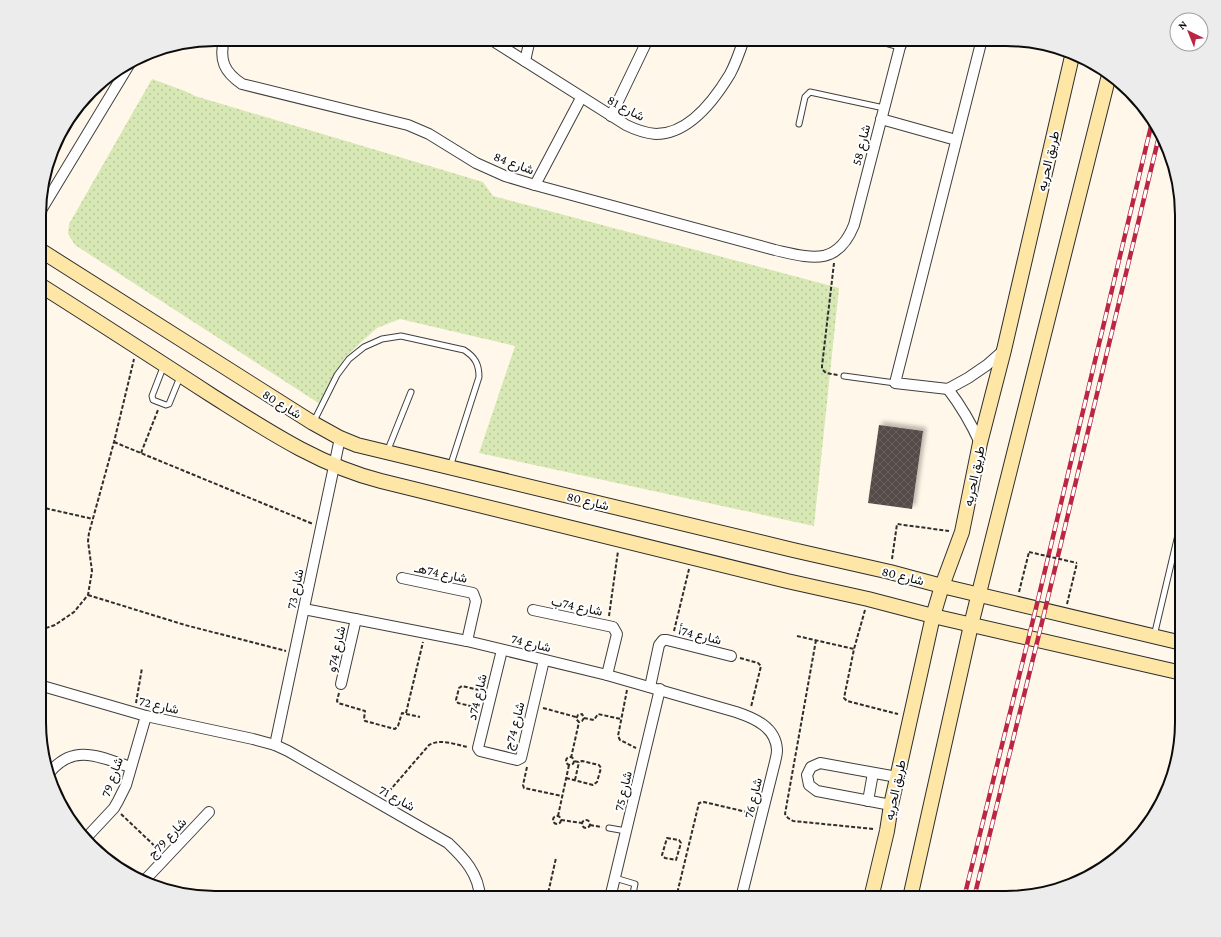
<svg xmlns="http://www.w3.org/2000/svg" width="1221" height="937" font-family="'Crimson Pro',Vazirmatn,serif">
  <defs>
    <pattern id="park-dots" width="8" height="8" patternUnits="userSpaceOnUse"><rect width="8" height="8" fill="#d8e8b5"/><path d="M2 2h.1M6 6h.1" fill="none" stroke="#b8c69a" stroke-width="1.8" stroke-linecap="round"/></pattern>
    <pattern id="building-cross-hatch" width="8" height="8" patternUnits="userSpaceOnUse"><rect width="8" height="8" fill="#544b48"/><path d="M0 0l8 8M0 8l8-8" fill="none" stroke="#68605e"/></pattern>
    <filter id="shadow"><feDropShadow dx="3.5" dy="-3.5" stdDeviation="2" flood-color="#0004"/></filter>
  </defs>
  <rect width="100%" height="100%" fill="#fff8ea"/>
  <path fill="url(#park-dots)" d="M152,79l33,12 10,5 288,86 10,14 346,92 -25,238 -335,-73 36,-107 -115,-27 -23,9 -17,15 -16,16 -9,17 -12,30 -248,-161 -7,-11 1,-10z"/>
  <path fill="url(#building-cross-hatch)" filter="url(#shadow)" d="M879,425l44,6 -11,78 -44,-6z"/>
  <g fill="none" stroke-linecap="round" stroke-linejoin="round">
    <defs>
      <g id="lane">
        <path d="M799,124l6,-27 5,-5 74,16"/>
        <path d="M164,365l-12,31 1,4 13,5 3,-1 11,-27"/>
        <path d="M844,376l51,7"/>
        <path d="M313,423l24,-48 12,-16 15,-12 18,-8 19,-3 63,14c11,7 15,14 15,27l-29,90"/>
        <path d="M387,452l24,-60"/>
        <path d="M1154,636l28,-118"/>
        <path d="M609,828l17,3"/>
        <path d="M615,878l20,6 -3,14"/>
      </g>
      <g id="street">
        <path d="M224,39c-5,21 0,33 18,45l166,41 21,9 47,29 29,13 30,9 240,65c36,8 62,17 79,-25l48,-186"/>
        <path d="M490,39l136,86c10,5 19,8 30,9 33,0 59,-35 74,-60 6,-11 10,-23 14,-35"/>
        <path d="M880,39l21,6"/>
        <path d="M982,39l-87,344 53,6 20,-11 19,-13 17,-15"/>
        <path d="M525,61l5,-22"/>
        <path d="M611,116l37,-77"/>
        <path d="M881,119l75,21"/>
        <path d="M535,185l46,-87"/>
        <path d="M40,212l89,-147"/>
        <path d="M948,389c13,17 23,34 32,54"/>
        <path d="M402,578l71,15 3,8 -9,40"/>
        <path d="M304,609l163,32 140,34 129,37c18,6 40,15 41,38 0,4 -1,8 -2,12l-34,136"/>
        <path d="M533,610l80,17 4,7 -10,41"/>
        <path d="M502,650l-24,98 2,3 37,9 4,-2 23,-98"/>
        <path d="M341,684l15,-65"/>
        <path d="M39,685l107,31 107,23 22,6 13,6 160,92c16,15 31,31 32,55"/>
        <path d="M650,687l9,-42 4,-5h4l64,16"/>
        <path d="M275,745l65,-307"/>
        <path d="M50,772c24,-29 50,-15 80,-5"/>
        <path d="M868,801l5,-28"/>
        <path d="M891,805l-74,-14 -8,-6 -2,-10 4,-8 9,-4 77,14"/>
        <path d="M86,838l28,-30 4,-7 8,-16 20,-69"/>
        <path d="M143,882l66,-70"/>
        <path d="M610,898l50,-209"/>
      </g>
      <g id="secondary">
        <path d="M40,250l273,173 27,15 17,7 436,105 97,22 52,14 240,57"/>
        <path d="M40,285c57,36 114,73 171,110 54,34 107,70 170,86l406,100 81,18 65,17 249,57"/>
        <path d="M871,898l16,-67 4,-26 42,-189 9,-30 20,-54 18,-89 24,-93 69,-298"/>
        <path d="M910,898l61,-273 138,-550"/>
      </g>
    </defs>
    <use href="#lane" stroke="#3f3f3f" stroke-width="7"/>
    <use href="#street" stroke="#3f3f3f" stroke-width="12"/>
    <use href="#secondary" stroke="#2e2e2e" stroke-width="16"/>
    <g stroke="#2e2e2e" stroke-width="2" stroke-dasharray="4 2" stroke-linecap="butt">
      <path d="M834,263l-12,103v3l4,4 12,2"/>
      <path d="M114,442l199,82"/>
      <path d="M141,453l17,-43"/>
      <path d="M40,507l53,12"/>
      <path d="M892,559l5,-35 52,7"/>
      <path d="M1019,592l10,-40"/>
      <path d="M88,595l97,30 101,26"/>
      <path d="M1067,604l10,-41"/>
      <path d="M865,610l-11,39 -10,49 3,3 51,13"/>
      <path d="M609,616l9,-65"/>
      <path d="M40,630l15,-5 19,-13 14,-17 4,-24 -4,-30 1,-8 25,-91 20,-83"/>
      <path d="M674,631l15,-62"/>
      <path d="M797,636l57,13"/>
      <path d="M816,640l-31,174 3,4 5,3 81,8"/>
      <path d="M740,658l18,5 3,3 -10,41"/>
      <path d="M627,690l-9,46 2,4 16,8"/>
      <path d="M339,693l-2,8 1,2 27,8 -1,8 1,2 30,8 3,-3 4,-13 18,4"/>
      <path d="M136,703l6,-35"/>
      <path d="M478,708l-20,-5 -2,-3 3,-12 3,-2 21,5"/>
      <path d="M543,708l33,9"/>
      <path d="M406,713l17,-71"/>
      <path d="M584,718l-2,3 -3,1 -3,-3 2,-4 4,-1 2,4 10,2 4,-6 23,5"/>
      <circle cx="570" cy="761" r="4"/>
      <path d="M571,758l8,-36"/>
      <path d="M527,767l-4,18 1,3 38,8"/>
      <path d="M566,778l27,7 4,-3 4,-14 -2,-3 -17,-4 -3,1 -5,-1"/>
      <path d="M575,780l4,-18"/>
      <path d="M385,796l44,-51c12,-7 27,0 39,2"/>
      <path d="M121,814l39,37"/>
      <path d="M558,816l11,-51"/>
      <circle cx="557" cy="820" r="4"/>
      <path d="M561,820l21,3"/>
      <circle cx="586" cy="824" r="4"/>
      <path d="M590,825l12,2"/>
      <path d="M667,838l12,2 2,3 -5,17 -11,-2 -3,-3z"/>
      <path d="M547,898l9,-40"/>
      <path d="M676,898l23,-95 5,-1 47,11"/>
    </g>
    <use href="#lane" stroke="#fff" stroke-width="5"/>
    <use href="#street" stroke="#fff" stroke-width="10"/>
    <use href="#secondary" stroke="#fee6a6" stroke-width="14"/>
    <defs>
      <g id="rail">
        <path d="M964,898l72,-290 116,-486"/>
        <path d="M974,898l71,-288 115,-478"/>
      </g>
    </defs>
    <use href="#rail" stroke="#ba2644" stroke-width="4.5"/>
    <use href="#rail" stroke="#fff" stroke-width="3" stroke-dasharray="9" stroke-linecap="butt"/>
    <path stroke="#2e2e2e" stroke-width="2" stroke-dasharray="4 2" stroke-linecap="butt" d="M1029,552l48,11"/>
  </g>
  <g text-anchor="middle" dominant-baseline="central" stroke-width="4" stroke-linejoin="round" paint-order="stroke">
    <g font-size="13" fill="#0c0c0c" stroke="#fff">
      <text transform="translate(626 108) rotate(28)">شارع 81</text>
      <text transform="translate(861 145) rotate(-76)">شارع 58</text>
      <text transform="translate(1048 161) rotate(-77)">طريق الحريه</text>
      <text transform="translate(514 163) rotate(21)">شارع 84</text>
      <text transform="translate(282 404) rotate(32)">شارع 80</text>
      <text transform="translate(974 476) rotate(-78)">طريق الحريه</text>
      <text transform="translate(588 501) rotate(14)">شارع 80</text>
      <text transform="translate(441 573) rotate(12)">شارع 74هـ</text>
      <text transform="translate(903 576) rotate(14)">شارع 80</text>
      <text transform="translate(295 589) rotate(-78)">شارع 73</text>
      <text transform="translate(577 606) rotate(12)">شارع 74ب</text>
      <text transform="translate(700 635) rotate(14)">شارع 74أ</text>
      <text transform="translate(531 643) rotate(14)">شارع 74</text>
      <text transform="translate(336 649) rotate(-77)">شارع 74و</text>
      <text transform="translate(477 697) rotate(-76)">شارع 74د</text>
      <text transform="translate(159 705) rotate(13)">شارع 72</text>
      <text transform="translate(514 726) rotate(-75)">شارع 74ج</text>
      <text transform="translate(112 777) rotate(-70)">شارع 79</text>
      <text transform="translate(895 790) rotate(-78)">طريق الحريه</text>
      <text transform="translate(623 791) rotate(-77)">شارع 75</text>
      <text transform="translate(397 798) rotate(29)">شارع 71</text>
      <text transform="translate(753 798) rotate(-76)">شارع 76</text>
      <text transform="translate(167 838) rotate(-47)">شارع 79ج</text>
    </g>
  </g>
  <path d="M0 0H1221V937H0ZM215 46H1006A169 169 0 0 1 1175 215V722A169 169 0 0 1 1006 891H215A169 169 0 0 1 46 722V215A169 169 0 0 1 215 46Z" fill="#ececec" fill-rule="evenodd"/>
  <path fill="none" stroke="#0c0c0c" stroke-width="2" d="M215 46H1006A169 169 0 0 1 1175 215V722A169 169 0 0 1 1006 891H215A169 169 0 0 1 46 722V215A169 169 0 0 1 215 46Z"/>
  <g transform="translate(1189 32) rotate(317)"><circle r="19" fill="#ffffff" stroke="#9e9e9e"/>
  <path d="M0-3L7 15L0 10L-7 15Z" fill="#ba2644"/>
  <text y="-6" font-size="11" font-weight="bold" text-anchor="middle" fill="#0c0c0c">N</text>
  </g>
</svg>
